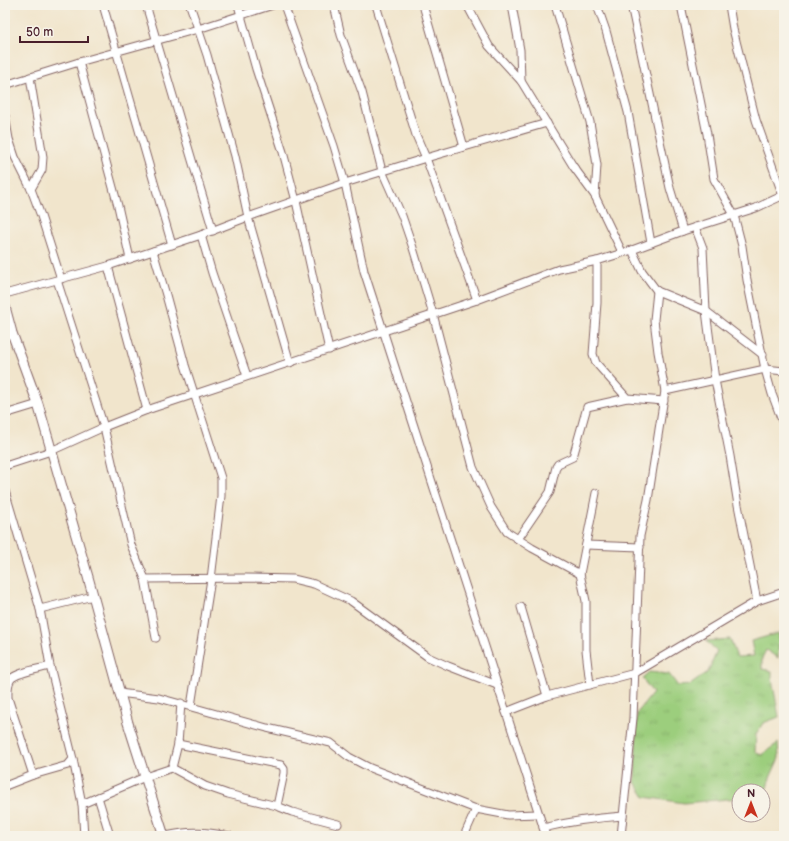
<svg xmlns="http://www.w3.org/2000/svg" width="789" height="841" font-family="'Balsamiq Sans',sans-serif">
  <defs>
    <pattern id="grass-tufts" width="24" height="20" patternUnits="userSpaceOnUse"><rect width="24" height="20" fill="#9cce7d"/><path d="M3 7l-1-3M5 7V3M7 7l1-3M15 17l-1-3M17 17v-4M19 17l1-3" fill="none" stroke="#88b06c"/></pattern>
  </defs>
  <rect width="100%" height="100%" fill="#f7f3e8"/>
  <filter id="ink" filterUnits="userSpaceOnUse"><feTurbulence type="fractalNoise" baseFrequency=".025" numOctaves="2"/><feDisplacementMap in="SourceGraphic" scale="8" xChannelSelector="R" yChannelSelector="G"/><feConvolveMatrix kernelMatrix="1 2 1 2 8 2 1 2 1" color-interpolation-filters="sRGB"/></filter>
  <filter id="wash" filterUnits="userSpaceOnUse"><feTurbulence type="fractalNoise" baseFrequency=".012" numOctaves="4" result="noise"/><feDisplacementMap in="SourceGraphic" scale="16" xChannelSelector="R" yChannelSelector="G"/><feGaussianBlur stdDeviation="0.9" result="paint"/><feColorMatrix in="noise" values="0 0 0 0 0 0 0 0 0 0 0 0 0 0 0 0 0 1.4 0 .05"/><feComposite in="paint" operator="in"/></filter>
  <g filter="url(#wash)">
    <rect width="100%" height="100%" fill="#f1e5cc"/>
    <path fill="url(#grass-tufts)" stroke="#737654" d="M779,633l-1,25 -12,-8 -4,8v11l10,2v8l7,38 -16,6 -7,11 -1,17 6,4 17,-12 1,15 -9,20 -6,19h-1v-6h-24v7l-55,5 -39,-6 -10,-15 2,-69 16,-20 -11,-15 7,-6 20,2 9,12 12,-1 18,-13 9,-21 -11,-10 24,-2 7,18 17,-1 -3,-15z"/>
  </g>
  <g filter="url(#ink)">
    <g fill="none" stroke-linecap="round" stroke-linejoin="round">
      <defs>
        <g id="minor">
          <path d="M103,5l69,240"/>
          <path d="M146,5l67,226"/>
          <path d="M238,5l18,64 27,83 13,49 33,149"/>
          <path d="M284,5l50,141 11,37 19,88 182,565"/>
          <path d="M334,5l7,30 21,57 20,79 20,45 11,32 20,66 40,153 18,40 16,25 25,16 48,26"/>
          <path d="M376,5l40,130 10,23 51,142"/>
          <path d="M423,5l41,142"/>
          <path d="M467,5l22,41 32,35 52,85 22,30 27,56"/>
          <path d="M512,5l8,45 1,31"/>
          <path d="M555,5l35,117 7,43 -2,31"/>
          <path d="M597,5l9,26 22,81 23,131"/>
          <path d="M631,5l39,183 13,43"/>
          <path d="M681,5l26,129 7,45 20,36 8,31 5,34 18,89 7,25 12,32"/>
          <path d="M729,5l4,24 23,91 27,76"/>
          <path d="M79,62l39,144 12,53"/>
          <path d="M30,77l13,80 -1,13 -11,19"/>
          <path d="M5,85l74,-23 119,-33 75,-24"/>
          <path d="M5,116l4,23 6,18 16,32 10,27 20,63"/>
          <path d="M695,227l8,21 3,63 9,69 15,76 8,49 19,96"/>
          <path d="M201,235l11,38 35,103"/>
          <path d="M632,250l10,21 15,20 49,20 57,44"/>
          <path d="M153,251l13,44 19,70 36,113v18l-10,83 -20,127"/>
          <path d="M597,261v42l-4,51 3,9 31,35 37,3"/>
          <path d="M108,266l39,144"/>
          <path d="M57,280l47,147 27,118 14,34 11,59"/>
          <path d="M5,294l103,-28 93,-31 47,-18 -13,-61 -28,-101 -17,-50"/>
          <path d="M290,363l-42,-146 97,-34 81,-25 121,-35"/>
          <path d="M665,391l100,-22 19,2"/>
          <path d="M5,414l33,-10"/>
          <path d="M5,466l46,-15 53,-24 43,-17 330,-110 82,-31 38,-8 35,-11 51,-19 73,-23 28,-13"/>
          <path d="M5,491l35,118 53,-13"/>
          <path d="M518,539l32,-47 6,-25 2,-3 15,-7 14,-50 40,-9"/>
          <path d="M586,545l54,2"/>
          <path d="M145,579l101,-1 47,1 21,5 37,17 77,56 20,9 49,19"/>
          <path d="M521,607l26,89"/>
          <path d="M590,685l-4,-35v-49l-6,-27 16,-81"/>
          <path d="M119,693l40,5 108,30 64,15 18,14 21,11 106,41 32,6 30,-1"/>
          <path d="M506,712l41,-16 88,-23 122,-72 27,-9"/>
          <path d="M178,744l103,21 3,4v4l-7,33"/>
          <path d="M73,759l9,45 2,32"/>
          <path d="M172,768l33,18 23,8 49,12 15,6 46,12"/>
          <path d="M33,775l-25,-77c0,-7 -1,-13 3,-19 6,-7 29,-10 39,-13"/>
          <path d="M5,786l28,-11 35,-10 5,-6 -23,-93 -10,-57"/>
          <path d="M98,797l12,39"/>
          <path d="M82,804l63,-27 27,-9 6,-24 3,-41"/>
          <path d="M543,828c28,-7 51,-10 80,-12"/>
          <path d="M166,836c25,-6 39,-4 64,0"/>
          <path d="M464,836l12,-27"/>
          <path d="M621,836l12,-118 7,-182 8,-36 17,-109 -7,-39 -4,-32 3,-29"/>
        </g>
        <path id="tertiary" d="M5,307l7,26 26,71 50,173 40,146 36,113"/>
      </defs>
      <use href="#minor" stroke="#846463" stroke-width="9"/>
      <use href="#tertiary" stroke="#846463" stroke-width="11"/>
      <use href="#minor" stroke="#fff" stroke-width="7"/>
      <use href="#tertiary" stroke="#fff" stroke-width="9"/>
    </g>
  </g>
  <rect width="789" height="841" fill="none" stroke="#f7f3e8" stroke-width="20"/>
  <g transform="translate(751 803)"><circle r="19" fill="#f7f3e8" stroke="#b29e9c"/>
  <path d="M0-3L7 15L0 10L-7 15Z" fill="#c8321e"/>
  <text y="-6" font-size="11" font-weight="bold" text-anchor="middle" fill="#4a1f2b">N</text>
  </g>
  <path d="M20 36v6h68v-6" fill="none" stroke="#4a1f2b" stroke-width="2"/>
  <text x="26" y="36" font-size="12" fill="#4a1f2b" stroke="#f7f3e8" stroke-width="3" paint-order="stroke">50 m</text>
</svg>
